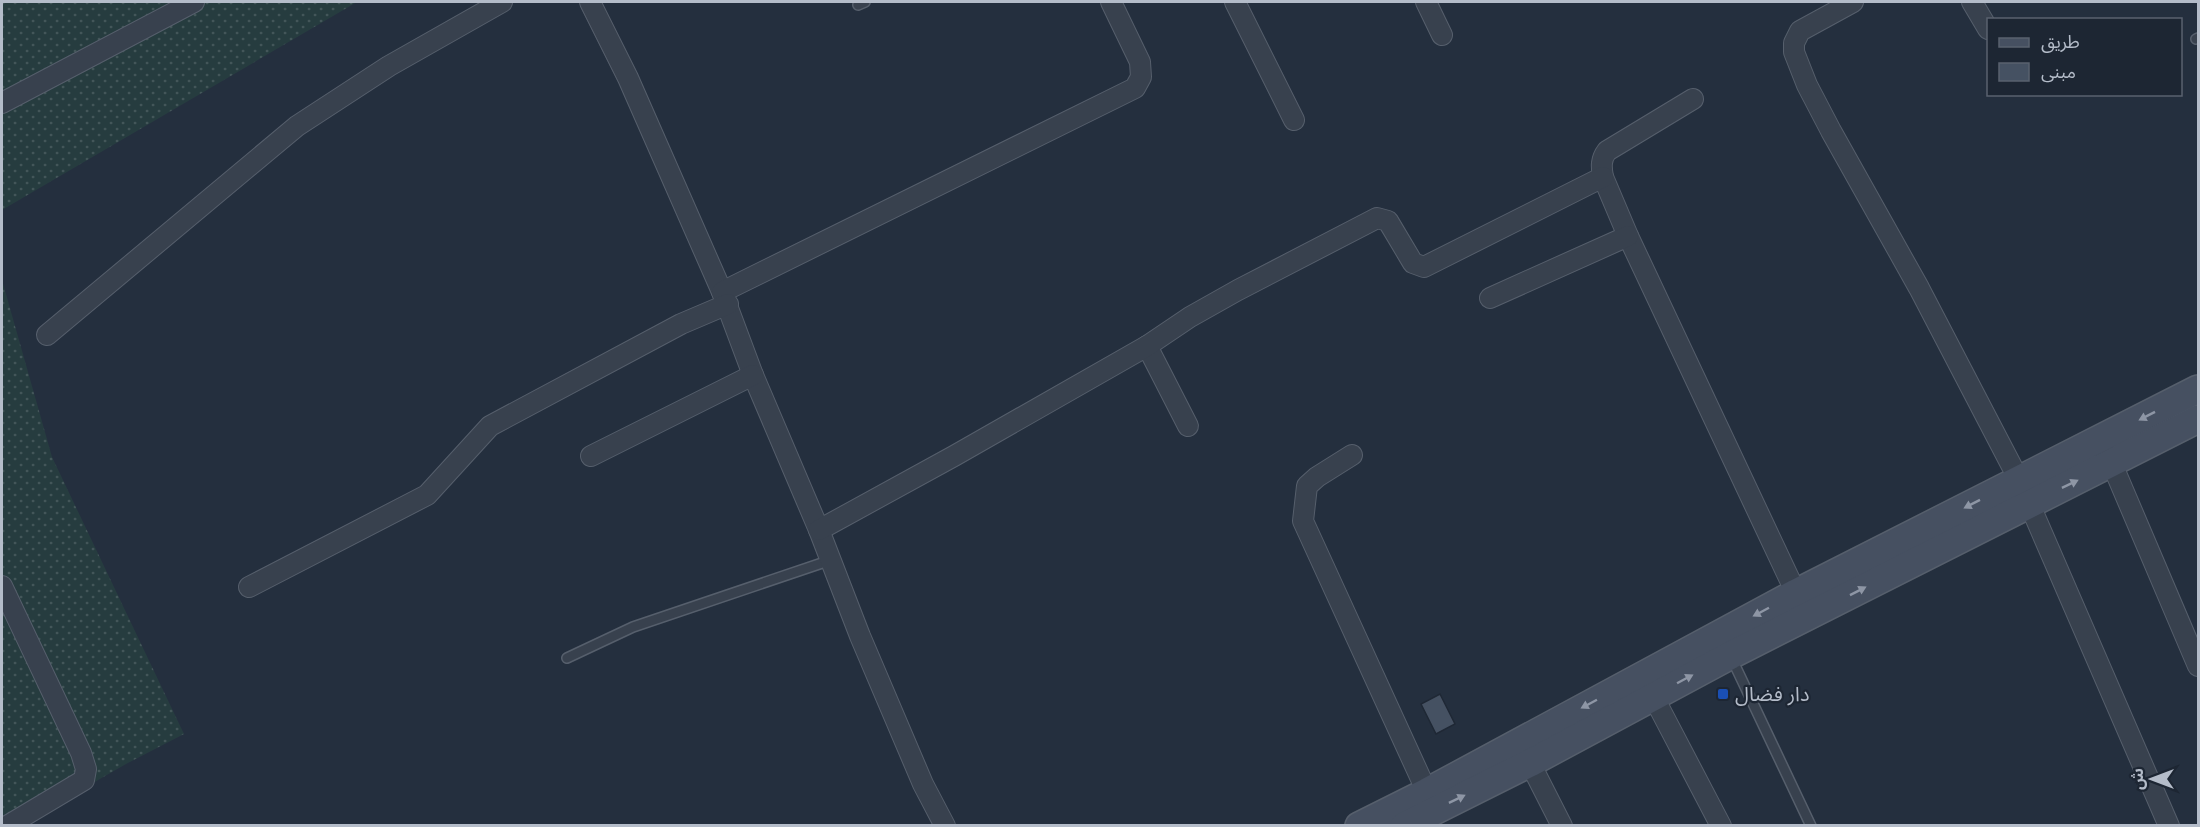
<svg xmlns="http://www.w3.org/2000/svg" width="2200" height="827" font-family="'Space Grotesk','Noto Sans Arabic',sans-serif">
  <defs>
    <pattern id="grass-dots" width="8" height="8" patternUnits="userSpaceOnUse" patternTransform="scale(1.5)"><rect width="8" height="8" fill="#263c3f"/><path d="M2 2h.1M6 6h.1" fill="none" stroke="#435659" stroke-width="1.8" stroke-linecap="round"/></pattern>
  </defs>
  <rect width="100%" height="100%" fill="#242f3e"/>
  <g fill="url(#grass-dots)">
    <path d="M2,2h355l-355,208z"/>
    <path d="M2,280l50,177 132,277 -58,30 -108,62 -16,-1z"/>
  </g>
  <path fill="#455162" stroke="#1f2835" stroke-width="1.5" d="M1440,694l15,30 -19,10 -15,-30z"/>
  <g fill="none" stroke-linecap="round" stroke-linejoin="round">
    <defs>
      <g id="service">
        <path d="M858,5l7,-3"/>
        <path d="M2196,39l2,-1"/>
        <path d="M1731,657l80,169"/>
        <path d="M567,658l66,-31 198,-67"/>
      </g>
      <g id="minor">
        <path d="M590,2l38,76 94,214 31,83 66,155 41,106 63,148 22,42"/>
        <path d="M1235,2l59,118"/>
        <path d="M1426,2l16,33"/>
        <path d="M1853,2l-53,29 -6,12v9l13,33 24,46 88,157 100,192 150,346"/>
        <path d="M1972,2l16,27"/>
        <path d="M1693,99l-86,52c-6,8 -6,15 -4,26l25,59 168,357"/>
        <path d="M2,103l192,-101"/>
        <path d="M722,292l413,-204 6,-11 -1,-15 -29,-60"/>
        <path d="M1490,298l138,-62"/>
        <path d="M47,335l250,-209 92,-60 113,-64"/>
        <path d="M1147,346l41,80"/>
        <path d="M2104,451l8,13 86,202"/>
        <path d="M1352,455l-35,22 -10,9 -4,35 124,271"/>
        <path d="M591,456l162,-81"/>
        <path d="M819,530l135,-74 193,-110 43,-29 48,-27 139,-72 11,3 25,42 11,4 179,-90"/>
        <path d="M2,586l79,167 5,16 -2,11 -77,46"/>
        <path d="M249,587l178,-92 63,-69 191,-102 47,-20"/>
        <path d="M1653,696l68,130"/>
        <path d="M1530,763l32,63"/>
      </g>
      <g id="secondary">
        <path d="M1359,826l68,-34 369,-199 402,-204"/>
        <path d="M1404,826l126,-63 201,-108 467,-236"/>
      </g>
    </defs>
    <use href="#service" stroke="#565f6c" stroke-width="12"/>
    <use href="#minor" stroke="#565f6c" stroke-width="22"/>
    <use href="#secondary" stroke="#565f6c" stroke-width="30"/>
    <use href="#service" stroke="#38414e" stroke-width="9"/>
    <use href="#minor" stroke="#38414e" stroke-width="20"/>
    <use href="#secondary" stroke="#465061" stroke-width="27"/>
  </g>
  <defs><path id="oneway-solid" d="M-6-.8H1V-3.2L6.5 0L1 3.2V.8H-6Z" transform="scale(1.5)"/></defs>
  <g fill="#8e96a5">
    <use href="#oneway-solid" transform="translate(2147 416) rotate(153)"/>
    <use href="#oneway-solid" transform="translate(2070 484) rotate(-26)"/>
    <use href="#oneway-solid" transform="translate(1972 504) rotate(153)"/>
    <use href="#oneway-solid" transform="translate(1858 591) rotate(-27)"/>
    <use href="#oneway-solid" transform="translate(1761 612) rotate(152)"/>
    <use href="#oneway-solid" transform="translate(1685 679) rotate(-28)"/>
    <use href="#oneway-solid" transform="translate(1589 704) rotate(152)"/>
    <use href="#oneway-solid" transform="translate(1457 799) rotate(-26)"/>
  </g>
  <rect fill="#1a4fb4" stroke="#1d2633" stroke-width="2" x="1717" y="688" width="12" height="12" rx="3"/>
  <g text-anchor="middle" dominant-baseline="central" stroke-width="4.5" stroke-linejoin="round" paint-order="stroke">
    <g font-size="20" fill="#b4bcc9" stroke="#1d2633" text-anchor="start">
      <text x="1735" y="694">دار فضال</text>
    </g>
  </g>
  <rect width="2200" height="827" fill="none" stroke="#b4bcc9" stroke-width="6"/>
  <rect x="1987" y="18" width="195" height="78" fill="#1d2633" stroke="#59626f" stroke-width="1.5"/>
  <rect x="1999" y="38" width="30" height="9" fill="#465061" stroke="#59626f" stroke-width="1.5"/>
  <text x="2041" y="48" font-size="18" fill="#b4bcc9">طريق</text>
  <rect x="1999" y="63" width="30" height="18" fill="#455162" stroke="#59626f" stroke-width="1.5"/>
  <text x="2041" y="78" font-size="18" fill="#b4bcc9">مبنى</text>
  <g transform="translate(2152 779) rotate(270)" stroke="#1d2633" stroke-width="4.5" paint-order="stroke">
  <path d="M0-4.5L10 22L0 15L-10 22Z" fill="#b4bcc9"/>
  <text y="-9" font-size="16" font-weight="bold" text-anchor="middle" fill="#b4bcc9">ش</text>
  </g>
</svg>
